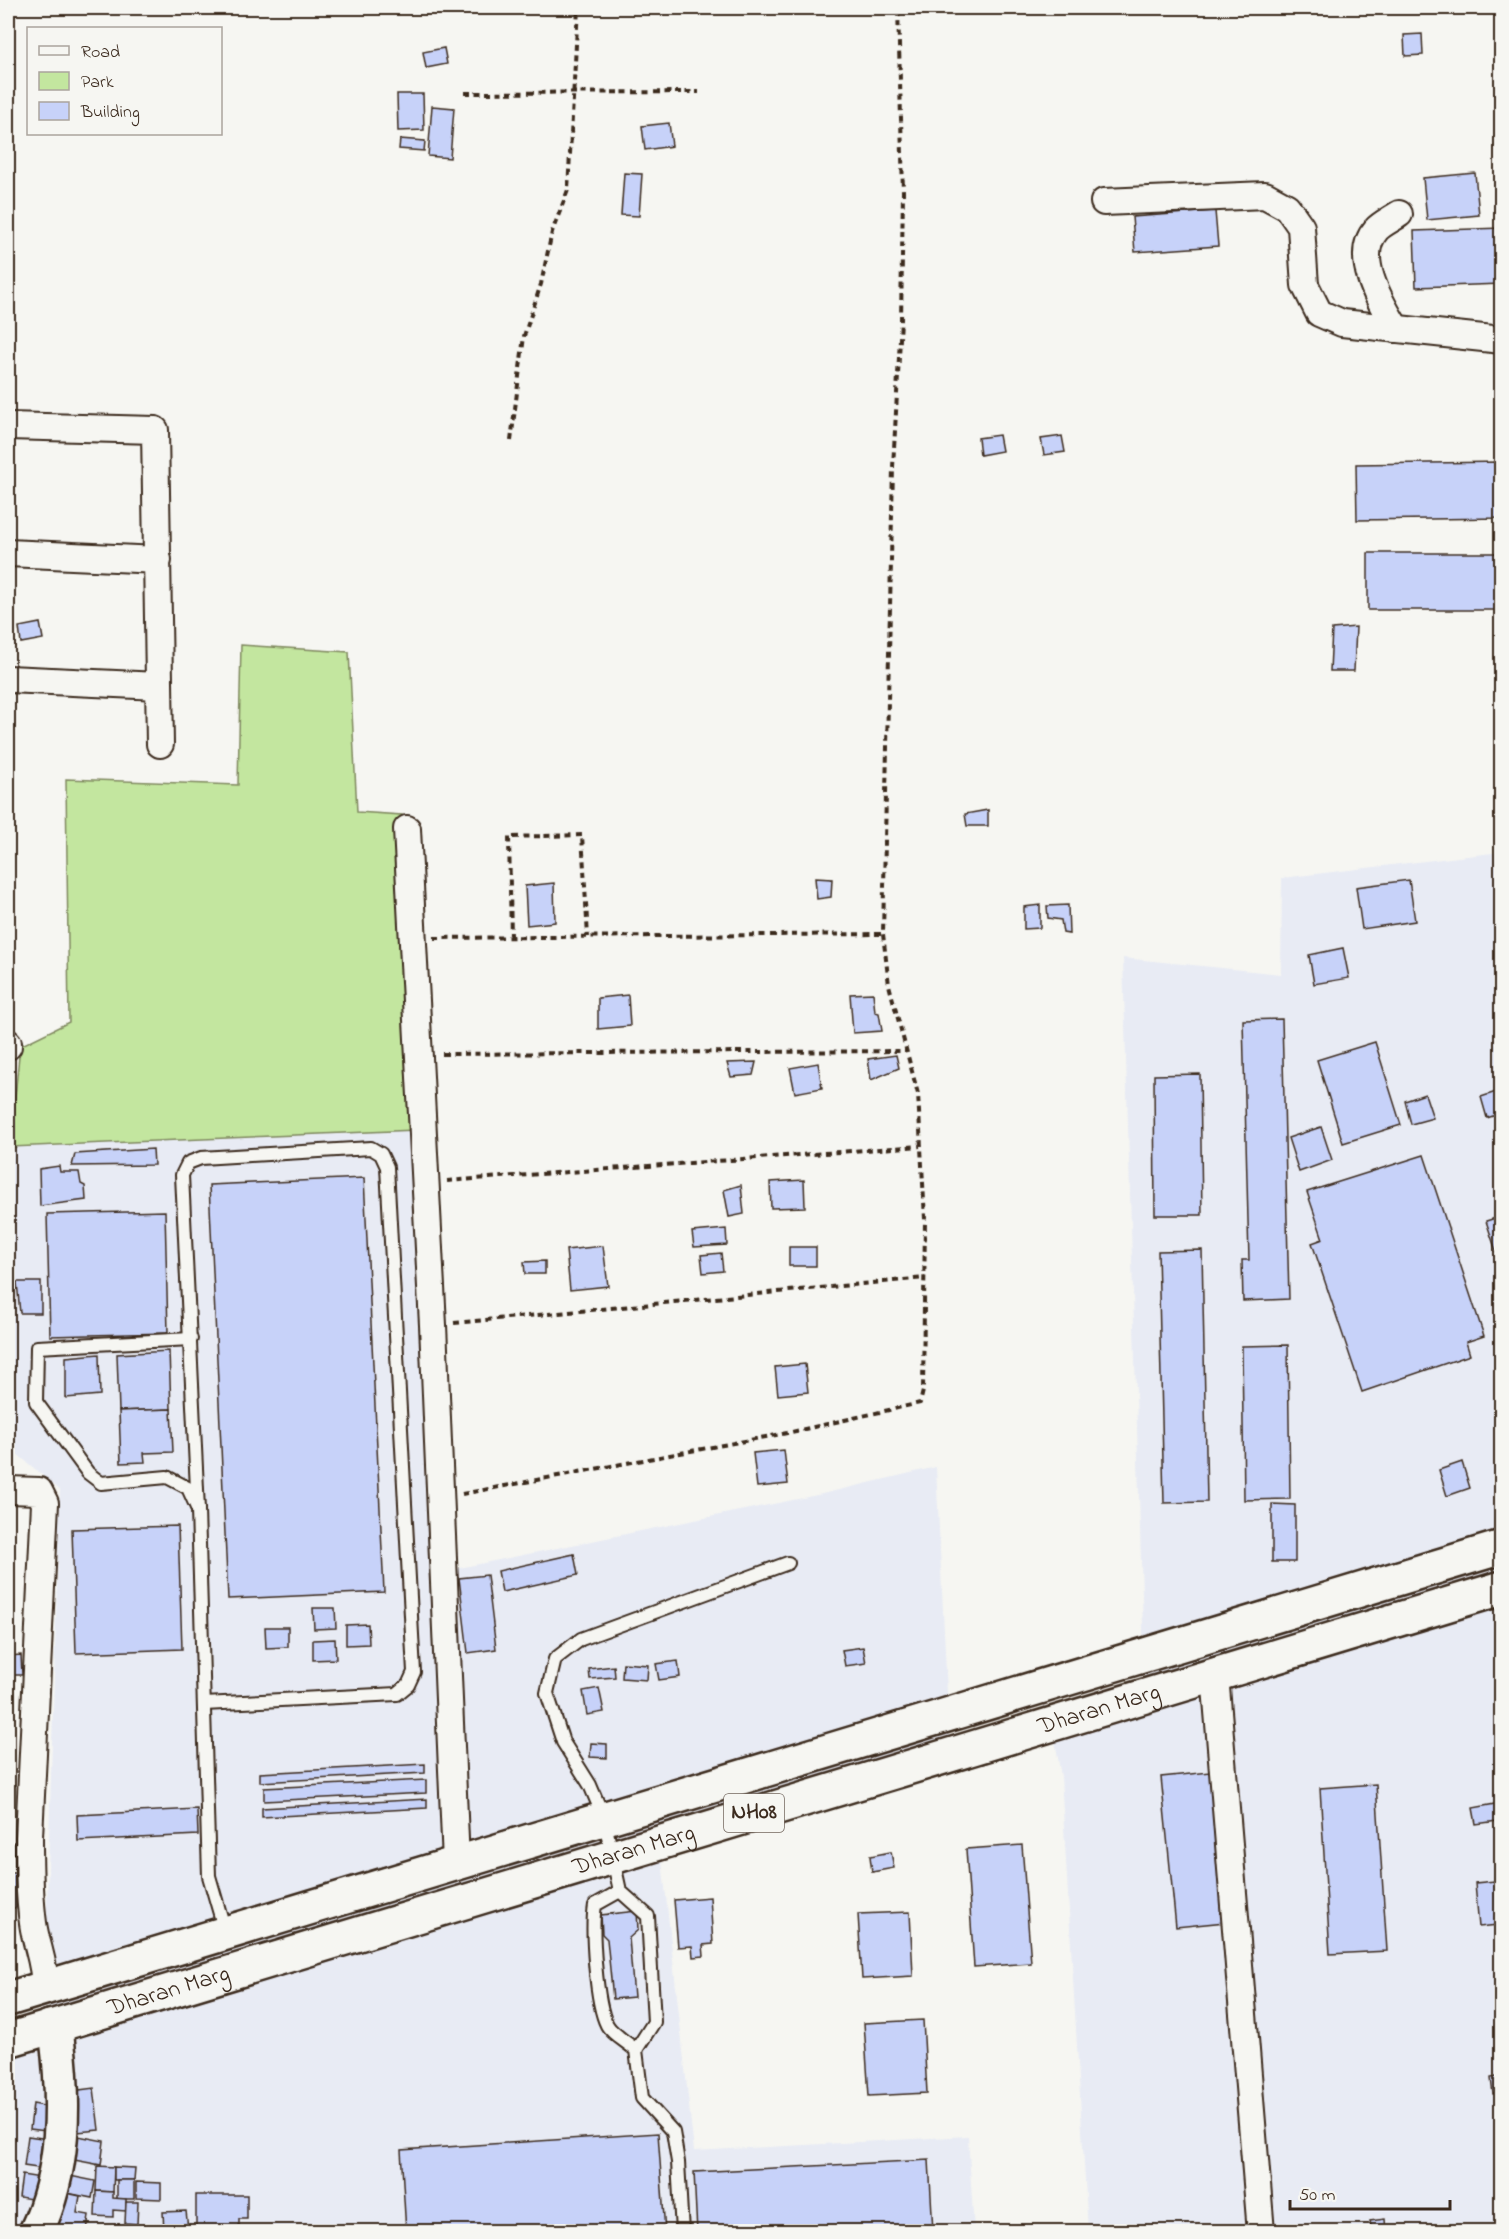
<svg xmlns="http://www.w3.org/2000/svg" width="1509" height="2239" font-family="'Indie Flower',sans-serif">
  <rect width="100%" height="100%" fill="#f6f6f2"/>
  <filter id="ink" filterUnits="userSpaceOnUse"><feTurbulence type="fractalNoise" baseFrequency=".0167" numOctaves="2"/><feDisplacementMap in="SourceGraphic" scale="12" xChannelSelector="R" yChannelSelector="G"/><feConvolveMatrix kernelMatrix="1 2 1 2 8 2 1 2 1" color-interpolation-filters="sRGB"/></filter>
  <g filter="url(#ink)">
    <g fill="#e8ebf4">
      <path d="M1501,852v1379h-413l-27,-454 -9,-55 93,-26 -22,-738 158,16 1,-96z"/>
      <path d="M416,1130l19,443 387,-79 114,-27 14,287 -290,88 34,309 274,-15 6,95h-966v-191l42,-13 -5,-62 15,-475 -50,-42v-301z"/>
    </g>
    <path fill="#c3e69f" stroke="#7f885e" stroke-width="1.5" d="M241,645l108,7 8,160 45,3 14,315 -406,17 10,-101 49,-24 -3,-243 172,6z"/>
    <g fill="#c7d2f9" stroke="#3b2a1e" stroke-width="1.5">
      <path d="M1422,34l1,21 -18,1 -1,-21z"/>
      <path d="M444,48l3,16 -21,4 -3,-16z"/>
      <path d="M397,94h26l1,36 -26,1z"/>
      <path d="M432,106l22,2 -4,50 -22,-2z"/>
      <path d="M669,123l3,23 -27,4 -3,-24z"/>
      <path d="M400,139l25,2 -1,10 -25,-2z"/>
      <path d="M624,173l18,1 -3,42 -18,-1z"/>
      <path d="M1475,173l4,42 -52,5 -4,-42z"/>
      <path d="M1215,211l3,35 -83,6 -3,-35z"/>
      <path d="M1502,228v56l-86,3 -2,-56z"/>
      <path d="M999,435l3,16 -22,4 -2,-17z"/>
      <path d="M1062,436l3,16 -21,3 -3,-16z"/>
      <path d="M1502,462v56l-145,2 -1,-56z"/>
      <rect x="1368" y="553" width="134" height="57"/>
      <path d="M40,623l3,16 -22,4 -2,-16z"/>
      <path d="M1356,627l-2,44h-24l2,-42z"/>
      <path d="M988,810v16h-21l-2,-12z"/>
      <path d="M815,878l17,1 -1,18 -14,2z"/>
      <path d="M1409,880l6,41 -53,8 -6,-42z"/>
      <path d="M554,883l1,39 -28,3 -2,-39z"/>
      <path d="M1040,905v23l-16,1v-22z"/>
      <path d="M1068,905l1,29 -6,-1 -2,-13 -13,-2 -1,-12z"/>
      <path d="M1343,948l6,30 -35,6 -5,-29z"/>
      <path d="M873,993l2,19 4,1 3,18 -29,2 -3,-39z"/>
      <path d="M628,995l2,31 -32,3v-31z"/>
      <path d="M1282,1019l7,280 -46,2 -1,-41h7l-6,-240z"/>
      <path d="M1375,1042l26,83 -58,18 -26,-83z"/>
      <path d="M896,1055l3,13 -28,12 -3,-21z"/>
      <path d="M756,1062l-3,13 -22,2 -4,-14z"/>
      <path d="M818,1063l4,25 -27,5 -5,-25z"/>
      <path d="M1200,1074l2,141h-47l-1,-140z"/>
      <path d="M1502,1090v23l-15,5 -6,-21z"/>
      <path d="M1425,1094l8,24 -22,6 -6,-23z"/>
      <path d="M1321,1127l11,33 -33,12 -11,-34z"/>
      <path d="M153,1149l1,16 -82,1 3,-12z"/>
      <path d="M1424,1155l60,181 -18,6 4,13 -108,37 -50,-149 11,-4 -16,-47z"/>
      <path d="M59,1166l1,6h19l2,12 4,2 1,14 -46,6 -1,-37z"/>
      <path d="M364,1178l20,414 -156,7 -19,-414z"/>
      <path d="M804,1180l1,27 -34,1 -1,-26z"/>
      <path d="M741,1185l3,29 -15,3 -5,-27z"/>
      <path d="M165,1211l3,122 -118,3 -3,-122z"/>
      <path d="M1502,1216v53l-16,-48z"/>
      <path d="M726,1229l1,16 -33,2 -2,-15z"/>
      <path d="M603,1246l5,40 -38,4 -4,-40z"/>
      <rect x="789" y="1247" width="27" height="19"/>
      <path d="M1202,1250l5,252 -43,1 -6,-252z"/>
      <path d="M721,1253l2,18 -20,2 -2,-18z"/>
      <path d="M545,1261v13h-20l-1,-12z"/>
      <path d="M17,1282h24v31h-21z"/>
      <path d="M1288,1345l2,154 -46,1 -2,-154z"/>
      <path d="M169,1351l2,58 -52,2 -2,-57z"/>
      <path d="M99,1354l1,41 -34,3v-41z"/>
      <path d="M805,1364l3,28 -30,3 -3,-28z"/>
      <path d="M171,1409l2,43 -29,1 1,9 -24,1 -2,-52z"/>
      <path d="M784,1450l4,34 -31,3 -4,-34z"/>
      <path d="M1462,1462l8,26 -23,8 -8,-26z"/>
      <path d="M1272,1504l23,1v57h-23z"/>
      <path d="M178,1526l4,123 -106,4 -4,-124z"/>
      <path d="M574,1554l4,21 -76,17 -4,-21z"/>
      <path d="M487,1575l9,74 -28,4 -9,-75z"/>
      <path d="M313,1608h22l1,20 -22,1z"/>
      <path d="M368,1624l1,20 -23,1v-20z"/>
      <path d="M265,1627h23v20l-22,1z"/>
      <path d="M335,1639l1,20 -23,1v-20z"/>
      <path d="M863,1647l3,16 -21,3 -3,-16z"/>
      <path d="M21,1655l1,20h-14v-19z"/>
      <path d="M678,1661l2,16 -21,3 -3,-16z"/>
      <path d="M623,1663l25,2 -1,15 -25,-2z"/>
      <path d="M614,1666l1,11 -25,2 -1,-10z"/>
      <path d="M599,1688l5,24 -17,3 -4,-24z"/>
      <path d="M591,1743l16,1v14l-17,-1z"/>
      <path d="M425,1764v9l-165,9v-9z"/>
      <path d="M1210,1772l15,150 -49,5 -15,-150z"/>
      <path d="M426,1780v13l-162,8v-13z"/>
      <path d="M1376,1784l11,167 -57,3 -10,-166z"/>
      <path d="M427,1799v9l-165,9v-9z"/>
      <path d="M1495,1804l2,17 -21,3 -3,-16z"/>
      <path d="M197,1809l1,26 -120,6 -1,-26z"/>
      <path d="M21,1841l1,12 -14,1v-11z"/>
      <path d="M1022,1845l9,118 -57,4 -8,-118z"/>
      <path d="M891,1852l3,16 -22,4 -2,-16z"/>
      <path d="M8,1873h7l1,35h-8z"/>
      <path d="M1495,1881l3,44 -19,2 -4,-44z"/>
      <path d="M710,1897l3,47 -10,1 1,11 -11,1 -1,-11 -14,1 -4,-47z"/>
      <path d="M637,1911l1,19 -9,8 5,59 -21,2 -6,-60 -5,-5 -1,-19z"/>
      <path d="M910,1912l3,64 -51,3 -4,-65z"/>
      <path d="M923,2020l4,73 -58,3 -5,-73z"/>
      <path d="M1502,2076v17l-9,1 -2,-16z"/>
      <path d="M94,2088l5,42 -22,2 -5,-41z"/>
      <path d="M33,2104l16,3 -3,24 -16,-2z"/>
      <path d="M658,2133l7,99h-259l-5,-82z"/>
      <path d="M73,2135l31,6 -3,24 -32,-6z"/>
      <path d="M28,2136l20,3 -4,30 -20,-3z"/>
      <path d="M929,2160l4,72h-236l-3,-60z"/>
      <path d="M97,2166l17,1 -1,25 -17,-1z"/>
      <path d="M114,2167l21,1 -1,12h-20z"/>
      <path d="M22,2175l19,3 -4,22 -18,-3z"/>
      <path d="M65,2175l30,6 -3,17 -30,-6z"/>
      <rect x="117" y="2180" width="17" height="19"/>
      <path d="M136,2182l25,1v16l-25,-1z"/>
      <path d="M96,2191l17,1v6l13,1v12l-13,-1v7l-18,-1z"/>
      <path d="M62,2192l18,4 -3,17 12,2 -2,17 -32,-4z"/>
      <path d="M196,2195h51v24h-8v12h-43z"/>
      <path d="M126,2202h12l-1,22 -12,-1z"/>
      <path d="M186,2211l2,18 -24,2 -1,-19z"/>
      <path d="M1385,2219l1,13h-14l-2,-11z"/>
      <path d="M8,2223l20,4 -2,5h-18z"/>
    </g>
    <g fill="none" stroke-linecap="round" stroke-linejoin="round">
      <defs>
        <g id="lane">
          <path d="M191,1339l-154,8 -1,55 52,71 13,10 66,-6 21,11 10,22 11,366 16,55"/>
          <path d="M198,1510l-16,-335 6,-12 13,-5 170,-10 10,6 6,13 27,505 -6,13 -11,9 -193,10"/>
          <path d="M620,1891l-25,14c-4,25 1,99 12,120 5,9 21,18 29,25l6,48 31,34 5,30 4,70"/>
          <path d="M636,2050l18,-28 -6,-106 -28,-25 -16,-73 -14,-33 -27,-43 -16,-49 8,-34 26,-20 207,-76"/>
        </g>
        <g id="street">
          <path d="M1104,202l161,-7 22,12 14,20 4,58 14,28 23,10 160,17"/>
          <path d="M1396,329c-14,-24 -44,-72 -20,-99 5,-6 16,-11 23,-16"/>
          <path d="M8,426l147,4 5,314"/>
          <path d="M8,553l150,7"/>
          <path d="M8,679l151,7"/>
          <path d="M407,829l26,496 23,538"/>
          <path d="M8,1043v3"/>
          <path d="M8,1490l31,1 6,12 -16,334c0,29 0,57 4,86 3,23 12,39 12,65"/>
          <path d="M1215,1675l46,557"/>
        </g>
        <path id="secondary" d="M36,2232c29,-61 29,-129 21,-194l-7,-11"/>
        <g id="primary">
          <path d="M8,1999l1494,-452"/>
          <path id="s1" d="M8,2040l1494,-452"/>
        </g>
      </defs>
      <use href="#lane" stroke="#3b2a1e" stroke-width="16"/>
      <use href="#street" stroke="#3b2a1e" stroke-width="30"/>
      <use href="#secondary" stroke="#3b2a1e" stroke-width="38"/>
      <use href="#primary" stroke="#3b2a1e" stroke-width="38"/>
      <g stroke="#3b2a1e" stroke-width="4" stroke-dasharray="6 4.5" stroke-linecap="butt">
        <path d="M465,93l234,-1"/>
        <path d="M511,441l13,-105 17,-52 11,-52 16,-42 10,-182"/>
        <path d="M434,938l449,-4"/>
        <path d="M511,938l-2,-101 73,-2 6,102"/>
        <path d="M442,1054l463,-3"/>
        <path d="M447,1181l473,-35"/>
        <path d="M454,1323l471,-45"/>
        <path d="M462,1494l325,-61 133,-30 3,-12 2,-172 -7,-125 -29,-109 -6,-51 10,-467 8,-147 2,-128 -5,-184"/>
      </g>
      <use href="#lane" stroke="#f6f6f2" stroke-width="12"/>
      <use href="#street" stroke="#f6f6f2" stroke-width="26"/>
      <use href="#secondary" stroke="#f6f6f2" stroke-width="33"/>
      <use href="#primary" stroke="#f6f6f2" stroke-width="33"/>
    </g>
  </g>
  <g text-anchor="middle" dominant-baseline="central" stroke-width="4.5" stroke-linejoin="round" paint-order="stroke">
    <rect fill="#f6f6f2" stroke="#73675e" stroke-width="1.5" x="724" y="1794" width="60" height="38" rx="4.5"/>
    <g font-size="22" font-weight="bold" fill="#3b2a1e">
      <text x="754" y="1813">NH08</text>
    </g>
    <g font-size="24" fill="#3b2a1e" stroke="#f6f6f2">
      <text stroke="none"><textPath href="#s1" startOffset="1140">Dharan Marg</textPath></text>
      <text stroke="none"><textPath href="#s1" startOffset="654">Dharan Marg</textPath></text>
      <text stroke="none"><textPath href="#s1" startOffset="168">Dharan Marg</textPath></text>
    </g>
  </g>
  <rect width="1509" height="2239" fill="none" stroke="#f6f6f2" stroke-width="30"/>
  <rect x="15" y="15" width="1479" height="2209" fill="none" stroke="#3b2a1e" stroke-width="2" filter="url(#ink)"/>
  <rect x="27" y="27" width="195" height="108" fill="#f6f6f2" stroke="#aba49d" stroke-width="1.5"/>
  <rect x="39" y="46" width="30" height="9" fill="#f6f6f2" stroke="#aba49d" stroke-width="1.5"/>
  <text x="81" y="57" font-size="18" fill="#3b2a1e">Road</text>
  <rect x="39" y="72" width="30" height="18" fill="#c3e69f" stroke="#aba49d" stroke-width="1.5"/>
  <text x="81" y="87" font-size="18" fill="#3b2a1e">Park</text>
  <rect x="39" y="102" width="30" height="18" fill="#c7d2f9" stroke="#aba49d" stroke-width="1.5"/>
  <text x="81" y="117" font-size="18" fill="#3b2a1e">Building</text>
  <path d="M1290 2200v9h160v-9" fill="none" stroke="#3b2a1e" stroke-width="3"/>
  <text x="1299" y="2200" font-size="18" fill="#3b2a1e" stroke="#f6f6f2" stroke-width="4.5" paint-order="stroke">50 m</text>
</svg>
